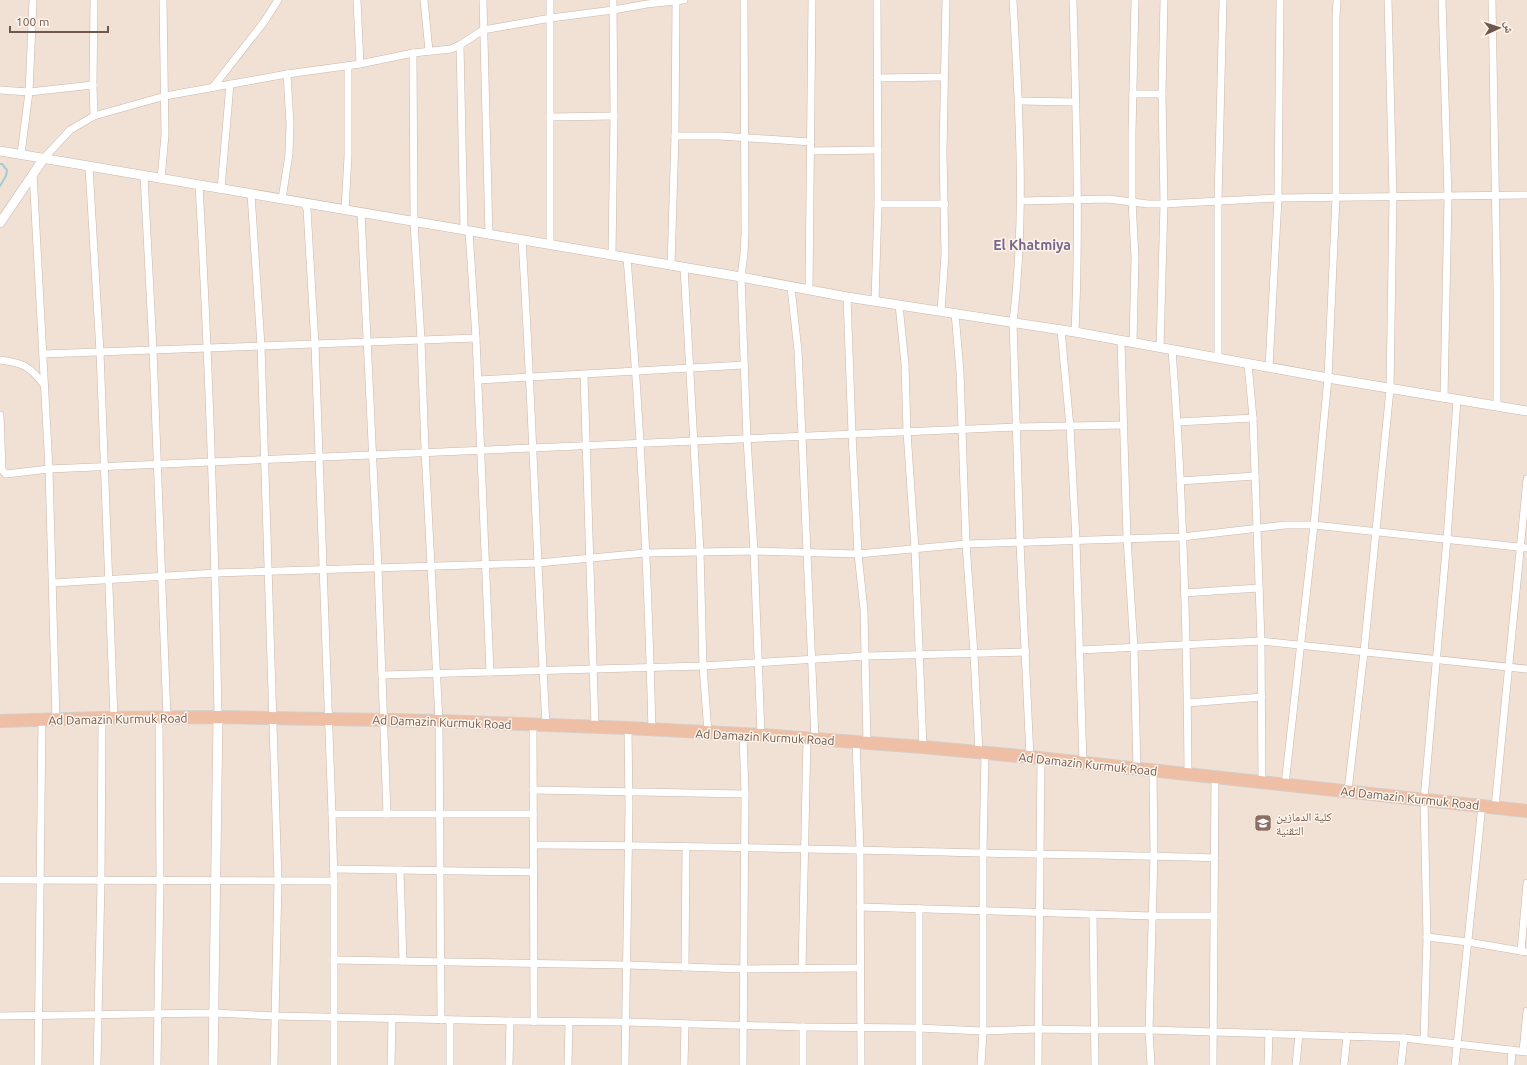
<svg xmlns="http://www.w3.org/2000/svg" width="1527" height="1065" font-family="Ubuntu,'Noto Naskh Arabic',sans-serif">
  <rect width="100%" height="100%" fill="#f9f0e5"/>
  <rect fill="#f0e1d4" x="0" y="0" width="1527" height="1065"/>
  <g fill="none" stroke-linecap="round" stroke-linejoin="round">
    <path stroke="#a4cdd1" stroke-width="2" d="M0,164h2l5,6 -1,6 -6,10"/>
    <defs>
      <g id="minor">
        <path d="M94,0l-1,85 1,31"/>
        <path d="M357,0l3,64"/>
        <path d="M424,0l5,51"/>
        <path d="M483,0l6,235"/>
        <path d="M744,0l1,233 -1,21 -3,23 6,162 7,112 7,184"/>
        <path d="M1013,0c6,108 13,215 0,322l7,221 10,214"/>
        <path d="M1073,0c3,111 7,221 2,332"/>
        <path d="M1442,0l6,197 -4,201"/>
        <path d="M1492,0l5,287v119"/>
        <path d="M460,45l4,185"/>
        <path d="M413,53l1,169 7,118 4,110 14,271 2,299"/>
        <path d="M877,78l67,-1"/>
        <path d="M213,87l51,-65 14,-22"/>
        <path d="M0,90l29,2 64,-7"/>
        <path d="M1133,94h29"/>
        <path d="M1019,101l56,1"/>
        <path d="M550,117l64,-1"/>
        <path d="M675,136h45l91,6"/>
        <path d="M811,151l67,-1"/>
        <path d="M21,154l8,-62 4,-92"/>
        <path d="M44,158l26,-28 24,-14 71,-20 122,-22 73,-10 53,-11 38,-4 9,-4 23,-15 68,-12 62,-8 34,-6 37,-4"/>
        <path d="M89,167l11,185 14,366"/>
        <path d="M33,173l16,296 7,251"/>
        <path d="M144,176l9,174 14,368"/>
        <path d="M161,179l4,-44 -2,-135"/>
        <path d="M199,185c10,178 16,355 19,532"/>
        <path d="M221,189l9,-105"/>
        <path d="M251,194l10,152 17,535 -4,184"/>
        <path d="M282,199l7,-45 1,-30 -3,-50"/>
        <path d="M1021,201l87,-2 40,5h16l114,-6 249,-3"/>
        <path d="M304,203l3,6 8,136 17,469 2,67v184"/>
        <path d="M878,204h67"/>
        <path d="M345,210l3,-54v-90"/>
        <path d="M361,213l17,355 9,246"/>
        <path d="M469,231l7,107 14,334"/>
        <path d="M522,240c10,162 15,324 24,485"/>
        <path d="M550,245v-245"/>
        <path d="M612,255l2,-139 -1,-116"/>
        <path d="M627,258c13,157 21,314 25,472"/>
        <path d="M671,266l4,-130 1,-136"/>
        <path d="M684,267l16,284 3,115 5,67"/>
        <path d="M791,287l7,64 4,85 13,303"/>
        <path d="M809,289l3,-289"/>
        <path d="M847,297l5,137 6,120 6,56 3,133"/>
        <path d="M875,301l3,-97 -1,-204"/>
        <path d="M899,305l6,59 2,68 8,117 8,198"/>
        <path d="M941,311l4,-56 -2,-103 3,-152"/>
        <path d="M955,313l5,59 6,172 8,110 5,98"/>
        <path d="M1061,330l9,97 6,113 7,223"/>
        <path d="M1121,341l6,197 7,110 3,121"/>
        <path d="M1133,343l2,-86 -3,-56v-69l3,-132"/>
        <path d="M1160,348l4,-144 -2,-110 2,-94"/>
        <path d="M1172,350c11,141 15,283 16,424"/>
        <path d="M43,354l433,-16"/>
        <path d="M1218,358v-158l5,-200"/>
        <path d="M0,360c23,3 30,6 44,25"/>
        <path d="M1248,364l5,54 8,223 1,142"/>
        <path d="M1269,367l9,-169 2,-198"/>
        <path d="M584,375l11,352"/>
        <path d="M478,380l266,-15"/>
        <path d="M0,415l2,55 4,4 43,-5 968,-42 107,-2"/>
        <path d="M1178,422l75,-4"/>
        <path d="M1180,481l75,-5"/>
        <path d="M53,583l163,-10 322,-10 107,-10 109,-2 104,3 108,-10 216,-7 103,-12h29l213,23"/>
        <path d="M1184,593l75,-5"/>
        <path d="M1080,650l181,-9 266,28"/>
        <path d="M382,675l321,-9 163,-10 160,-4"/>
        <path d="M1188,703l74,-6"/>
        <path d="M533,724l1,298"/>
        <path d="M856,742l4,108 1,215"/>
        <path d="M1285,785l29,-260 14,-147 8,-181v-179l1,-18"/>
        <path d="M533,790l212,4"/>
        <path d="M1348,791l16,-139 26,-263 3,-192 -5,-197"/>
        <path d="M1495,807l32,-328"/>
        <path d="M332,814h201"/>
        <path d="M534,845c149,0 299,5 448,8 78,2 155,2 233,5"/>
        <path d="M333,869l201,3"/>
        <path d="M400,870l3,91"/>
        <path d="M0,880l334,1"/>
        <path d="M860,907l292,9h62"/>
        <path d="M1093,914l2,151"/>
        <path d="M1427,937l41,5 59,10"/>
        <path d="M1521,951l6,-68"/>
        <path d="M334,960l293,5 116,4 117,-1"/>
        <path d="M685,967l1,-121"/>
        <path d="M802,969l5,-231"/>
        <path d="M0,1016l214,-3 61,3 235,5 116,1 177,5 115,1 65,3 55,-2 57,1h54l255,8 123,14"/>
        <path d="M1424,1040l3,-103 -3,-137 23,-261 10,-139"/>
        <path d="M1523,1051l4,-40"/>
        <path d="M38,1065l4,-345"/>
        <path d="M97,1065l4,-184 1,-163"/>
        <path d="M157,1065l3,-184 -1,-163"/>
        <path d="M391,1065l1,-47"/>
        <path d="M450,1065v-45"/>
        <path d="M509,1065l1,-44"/>
        <path d="M568,1065l1,-43"/>
        <path d="M625,1065l4,-258 -1,-79"/>
        <path d="M684,1065l1,-41"/>
        <path d="M743,1065l2,-271 -2,-59"/>
        <path d="M803,1065v-38"/>
        <path d="M919,1065v-157"/>
        <path d="M981,1065l2,-34v-178l2,-100"/>
        <path d="M1038,1065l3,-307"/>
        <path d="M1151,1065l-2,-35 5,-175 -1,-84"/>
        <path d="M1213,1065l2,-288"/>
        <path d="M1268,1065l1,-32"/>
        <path d="M1296,1065l3,-31"/>
        <path d="M1344,1065l3,-29"/>
        <path d="M1401,1065l3,-27"/>
        <path d="M1455,1065l27,-260"/>
        <path d="M1511,1065l1,-15"/>
      </g>
      <g id="tertiary">
        <path d="M0,151l741,126 106,20 228,35 253,46 199,33"/>
        <path d="M0,223l44,-65"/>
        <path d="M213,1065l5,-348"/>
      </g>
      <path id="trunk" d="M0,721l102,-3 116,-1 221,4 189,7 133,7 162,12 107,10 497,54"/>
    </defs>
    <use href="#minor" stroke="#c9b7ad" stroke-width="8"/>
    <use href="#tertiary" stroke="#c9b7ad" stroke-width="10"/>
    <use href="#trunk" stroke="#d4cdca" stroke-width="14"/>
    <use href="#minor" stroke="#fff" stroke-width="7"/>
    <use href="#tertiary" stroke="#fff" stroke-width="9"/>
    <use href="#trunk" stroke="#eebfa4" stroke-width="12"/>
  </g>
  <defs>
    <symbol id="university-square" viewBox="-11 -11 22 22"><rect x="-9" y="-9" width="18" height="18" rx="4" fill="#8d6e63" stroke="#fdf4eb"/><path d="M0-5L7-2L0 1L-7-2ZM-4 1L0 2.5L4 1V4Q0 6-4 4Z" fill="#fff"/></symbol>
  </defs>
  <g fill-rule="evenodd">
    <use href="#university-square" x="1253" y="813" width="20" height="20"/>
  </g>
  <g text-anchor="middle" dominant-baseline="central" stroke-width="3" stroke-linejoin="round" paint-order="stroke">
    <g font-size="12" fill="#6f574d" stroke="#fdf4eb">
      <text transform="translate(118 719) rotate(-1)">Ad Damazin Kurmuk Road</text>
      <text transform="translate(442 722) rotate(2)">Ad Damazin Kurmuk Road</text>
      <text transform="translate(765 737) rotate(3)">Ad Damazin Kurmuk Road</text>
      <text transform="translate(1088 764) rotate(6)">Ad Damazin Kurmuk Road</text>
      <text transform="translate(1410 798) rotate(6)">Ad Damazin Kurmuk Road</text>
    </g>
    <g font-size="12" fill="#785e54" stroke="#fdf4eb" text-anchor="start">
      <text x="1276" y="816">كلية الدمازين<tspan x="1276" dy="14">التقنية</tspan></text>
    </g>
    <g font-size="14" font-weight="bold" fill="#7b668c" stroke="#fdf4eb">
      <text x="1032" y="245">El Khatmiya</text>
    </g>
  </g>
  <g transform="translate(1499 28) rotate(87)" stroke="#fdf4eb" stroke-width="3" paint-order="stroke">
  <path d="M0-3L7 15L0 10L-7 15Z" fill="#6f574d"/>
  <text y="-6" font-size="11" font-weight="bold" text-anchor="middle" fill="#6f574d">ش</text>
  </g>
  <path d="M10 26v6h98v-6" fill="none" stroke="#6f574d" stroke-width="2"/>
  <text x="16" y="26" font-size="12" fill="#6f574d" stroke="#fdf4eb" stroke-width="3" paint-order="stroke">100 m</text>
</svg>
